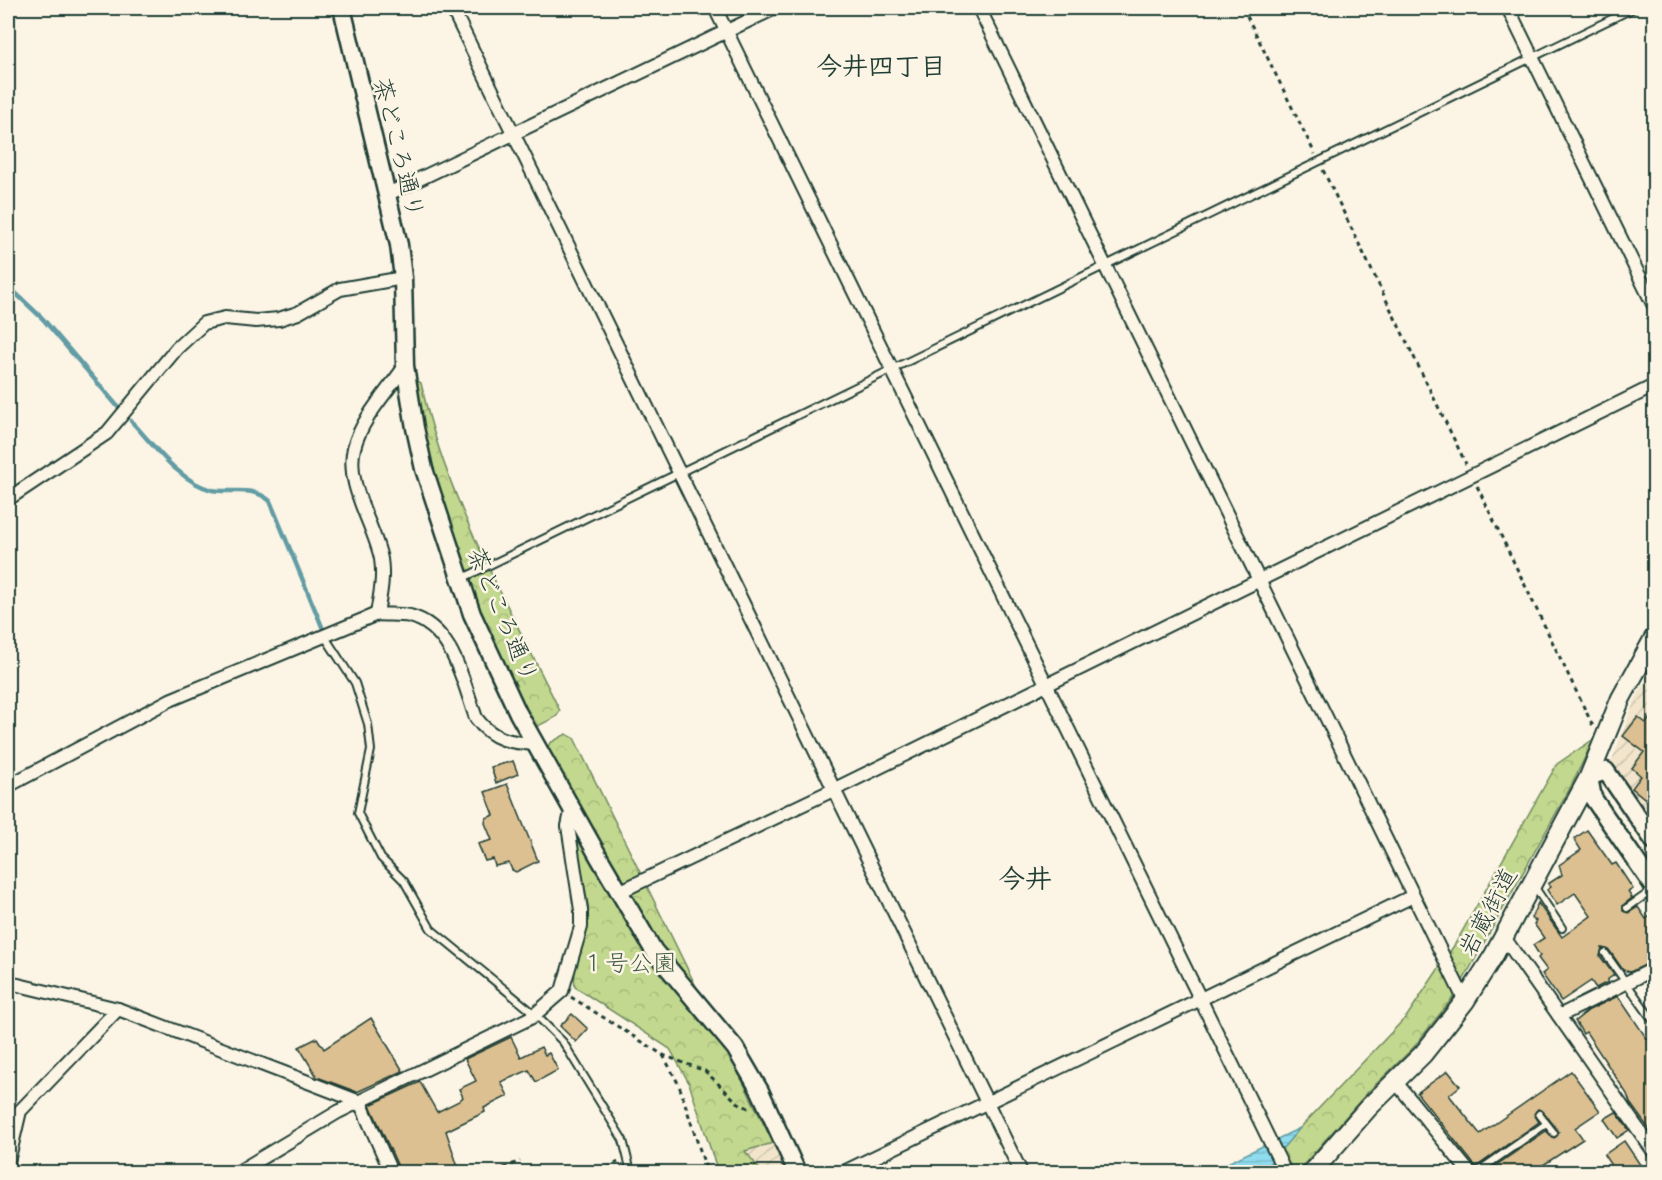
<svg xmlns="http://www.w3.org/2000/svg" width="1662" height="1180" font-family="Caveat,'Klee One',sans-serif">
  <defs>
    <pattern id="industrial-furrows" width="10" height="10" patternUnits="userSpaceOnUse" patternTransform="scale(1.5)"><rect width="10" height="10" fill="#f2e5cc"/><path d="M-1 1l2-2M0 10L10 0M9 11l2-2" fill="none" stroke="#cfc5b0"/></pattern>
    <pattern id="forest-crowns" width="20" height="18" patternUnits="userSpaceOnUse" patternTransform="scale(1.5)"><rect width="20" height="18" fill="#c2d88e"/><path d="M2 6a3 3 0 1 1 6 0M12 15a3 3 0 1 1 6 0" fill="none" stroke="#a6ba7b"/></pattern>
    <pattern id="water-rules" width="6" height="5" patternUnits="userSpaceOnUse" patternTransform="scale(1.5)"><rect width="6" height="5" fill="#8fdcef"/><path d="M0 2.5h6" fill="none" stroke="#7bbece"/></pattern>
  </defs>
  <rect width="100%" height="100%" fill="#fcf5e5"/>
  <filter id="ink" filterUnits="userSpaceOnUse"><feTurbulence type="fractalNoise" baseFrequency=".0167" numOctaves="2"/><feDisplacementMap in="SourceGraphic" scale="12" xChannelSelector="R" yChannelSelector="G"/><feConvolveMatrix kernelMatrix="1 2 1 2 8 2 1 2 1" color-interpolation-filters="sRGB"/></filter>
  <g filter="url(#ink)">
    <g fill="url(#industrial-furrows)">
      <path d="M1654,666v158l-43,-62 24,-62z"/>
      <path d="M773,1143l14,29h-25l-17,-21z"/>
    </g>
    <g fill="url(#forest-crowns)" stroke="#708a61" stroke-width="1.5">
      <path d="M415,379l6,4c25,117 87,221 139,328l-4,6 -18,9 -9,-4 -52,-105 -47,-137z"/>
      <path d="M566,734l8,4 199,405 -28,8 17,21h-44l-29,-89 -19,-34 -95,-62c-4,-27 15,-54 13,-82l-20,-111 -22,-43 4,-8z"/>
      <path d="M1594,739l-24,49 -115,207 -42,53 -46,45 -70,79h-35l38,-44 107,-112 48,-72 102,-180z"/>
    </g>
    <path fill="url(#water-rules)" stroke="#629ca4" stroke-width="1.5" d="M1300,1128l-38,44h-53z"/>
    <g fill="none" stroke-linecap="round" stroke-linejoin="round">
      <g stroke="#629ca4" stroke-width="4.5">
        <path d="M8,286l35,33 76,89"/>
        <path d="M131,421c22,23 48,61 81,69 21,4 40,-5 58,11l53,128"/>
      </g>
    </g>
    <g fill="#dcc091" stroke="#1f3d34" stroke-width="1.5">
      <path d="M1654,713v93l-22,-18 9,-12 -9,-8 12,-16 -21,-16 15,-19 8,6z"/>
      <path d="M513,761l5,13 -22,9 -5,-16z"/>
      <path d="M507,784l31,77 -22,11 -4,-2 -3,-7 -14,3 -2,-7 -8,2 -7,-17 14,-4 -7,-17 1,-5 8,-3 -9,-23z"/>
      <path d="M1587,830l25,35 4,-2 17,26 -5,3 4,6 -9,7v6l5,2 10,-6 8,12 8,-6v48l-24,11 -7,-2 -14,-20 -7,-2 -2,8 14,19 -7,5 1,2 -12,6 -5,-7 -30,20 -19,-27 5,-4 -9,-12 2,-2 -7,-11 11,-7 -10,-14 2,-3 -5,-3 7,-15 24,34 29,-21 -16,-23 -18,12 -10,-15 4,-3 -3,-3 14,-9 -3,-10 22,-15 -7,-11z"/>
      <path d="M1618,996l29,43 7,-5v102l-24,-33 -3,-9 -41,-62 -3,2 -8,-13 14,-11z"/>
      <path d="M572,1014l16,15 -12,13 -16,-16z"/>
      <path d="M371,1018l32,53 -46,21 -40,-15 -18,-30 18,-9 7,11z"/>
      <path d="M511,1037l10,20 20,-10 4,8 4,-2 9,17 -22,12 -7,-12 -28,12 7,14 -24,12 1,4 -39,19 14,42h-59l-31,-68 50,-23 17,30 22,-11 4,-4 -4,-8 17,-8 -11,-22z"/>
      <path d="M1448,1071l12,15 -11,9 31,39 91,-63 29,40 -25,17 8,11 -52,34h-46l61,-42 8,7 5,-6 -16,-21 -5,-2 -4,5 5,8 -63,45 -59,-74z"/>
      <path d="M1616,1112l13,18 -12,8 -13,-19z"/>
      <path d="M1624,1141l17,25 -9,7h-16l-12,-18z"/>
    </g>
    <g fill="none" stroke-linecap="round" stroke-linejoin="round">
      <defs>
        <g id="lane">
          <path d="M463,578l1171,-570"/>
          <path d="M325,637l30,46 13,41 3,26 -13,63 23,45 23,23 27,48 105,86 27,27 60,98 8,32"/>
          <path d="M1534,886l28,42"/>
          <path d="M1627,908l27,-19"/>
          <path d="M1605,953l49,69"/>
          <path d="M1539,1114l15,19"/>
          <path d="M1477,1172l69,-48"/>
        </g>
        <g id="street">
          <path d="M452,8l569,1164"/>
          <path d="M715,8l570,1164"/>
          <path d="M979,8l486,993"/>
          <path d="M1508,8l146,298"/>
          <path d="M386,195l389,-187"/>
          <path d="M8,499l99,-66 70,-85 27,-25 21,-5 31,3 23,-2 19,-6 42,-24 63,-11"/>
          <path d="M377,614c3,-19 7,-35 4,-55 -7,-35 -36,-74 -27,-111 7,-29 34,-57 51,-82"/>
          <path d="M8,786l162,-86 207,-86c10,1 22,0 33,2 43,11 53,66 66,102 16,22 35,25 61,26"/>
          <path d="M619,892l214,-102 821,-404"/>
          <path d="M1503,936l151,216"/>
          <path d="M8,974l2,9 108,26 242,93 31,70"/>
          <path d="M1559,1016l95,-47"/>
          <path d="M1395,1081l74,91"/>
          <path d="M8,1162l12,-51 98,-102"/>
          <path d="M238,1172l100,-60 194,-95 30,-26 19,-64v-17l-13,-84 4,-18"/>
          <path d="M844,1172l569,-276"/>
        </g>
        <g id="secondary">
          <path d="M342,8l57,237 4,33 2,88 10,62 9,41 48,145 46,99 82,146 54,92 81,97 25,43 37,81"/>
          <path d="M1654,841l-48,-70 -17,6 4,21 61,89"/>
        </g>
        <path id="primary" d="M1312,1172l56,-64 55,-54 42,-53 29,-46 95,-178 32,-79 33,-60"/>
      </defs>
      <use href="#lane" stroke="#1f3d34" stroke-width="10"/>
      <use href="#street" stroke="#1f3d34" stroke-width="16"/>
      <use href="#secondary" stroke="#1f3d34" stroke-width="21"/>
      <use href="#primary" stroke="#1f3d34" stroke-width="22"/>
      <g stroke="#1f3d34" stroke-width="3" stroke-dasharray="4.5 4.5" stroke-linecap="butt">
        <path d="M1243,8l72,146"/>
        <path d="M1323,170l143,294"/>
        <path d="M1477,486l116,240"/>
        <path d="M571,997l92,58 42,16 32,31 15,8"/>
        <path d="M663,1055l16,30 28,87"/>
        <path d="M495,1172l25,-11"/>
        <path d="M599,1172l19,-10"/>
      </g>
      <use href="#lane" stroke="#fcf5e5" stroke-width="6"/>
      <use href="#street" stroke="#fcf5e5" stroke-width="12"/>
      <use href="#secondary" stroke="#fcf5e5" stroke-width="16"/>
      <use href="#primary" stroke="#fcf5e5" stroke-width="18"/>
    </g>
  </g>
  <g text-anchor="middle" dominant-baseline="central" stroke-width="5" stroke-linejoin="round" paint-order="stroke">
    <g font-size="24" fill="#1f3d34" stroke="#fcf5e5">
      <text transform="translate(399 148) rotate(76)">茶どころ通り</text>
      <text transform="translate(503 615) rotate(67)">茶どころ通り</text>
      <text transform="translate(1488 912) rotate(-62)">岩蔵街道</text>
    </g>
    <g font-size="24" fill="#405c46" stroke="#fcf5e5">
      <text x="629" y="963">１号公園</text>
    </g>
    <g font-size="26" font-weight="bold" fill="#1f3d34" stroke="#fcf5e5">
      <text x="881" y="66">今井四丁目</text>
    </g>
    <g font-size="27" font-weight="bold" fill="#1f3d34" stroke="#fcf5e5">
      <text x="1025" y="879">今井</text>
    </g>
  </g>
  <rect width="1662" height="1180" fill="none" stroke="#fcf5e5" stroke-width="30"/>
  <rect x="15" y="15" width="1632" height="1150" fill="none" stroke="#1f3d34" stroke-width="2" filter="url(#ink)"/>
</svg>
